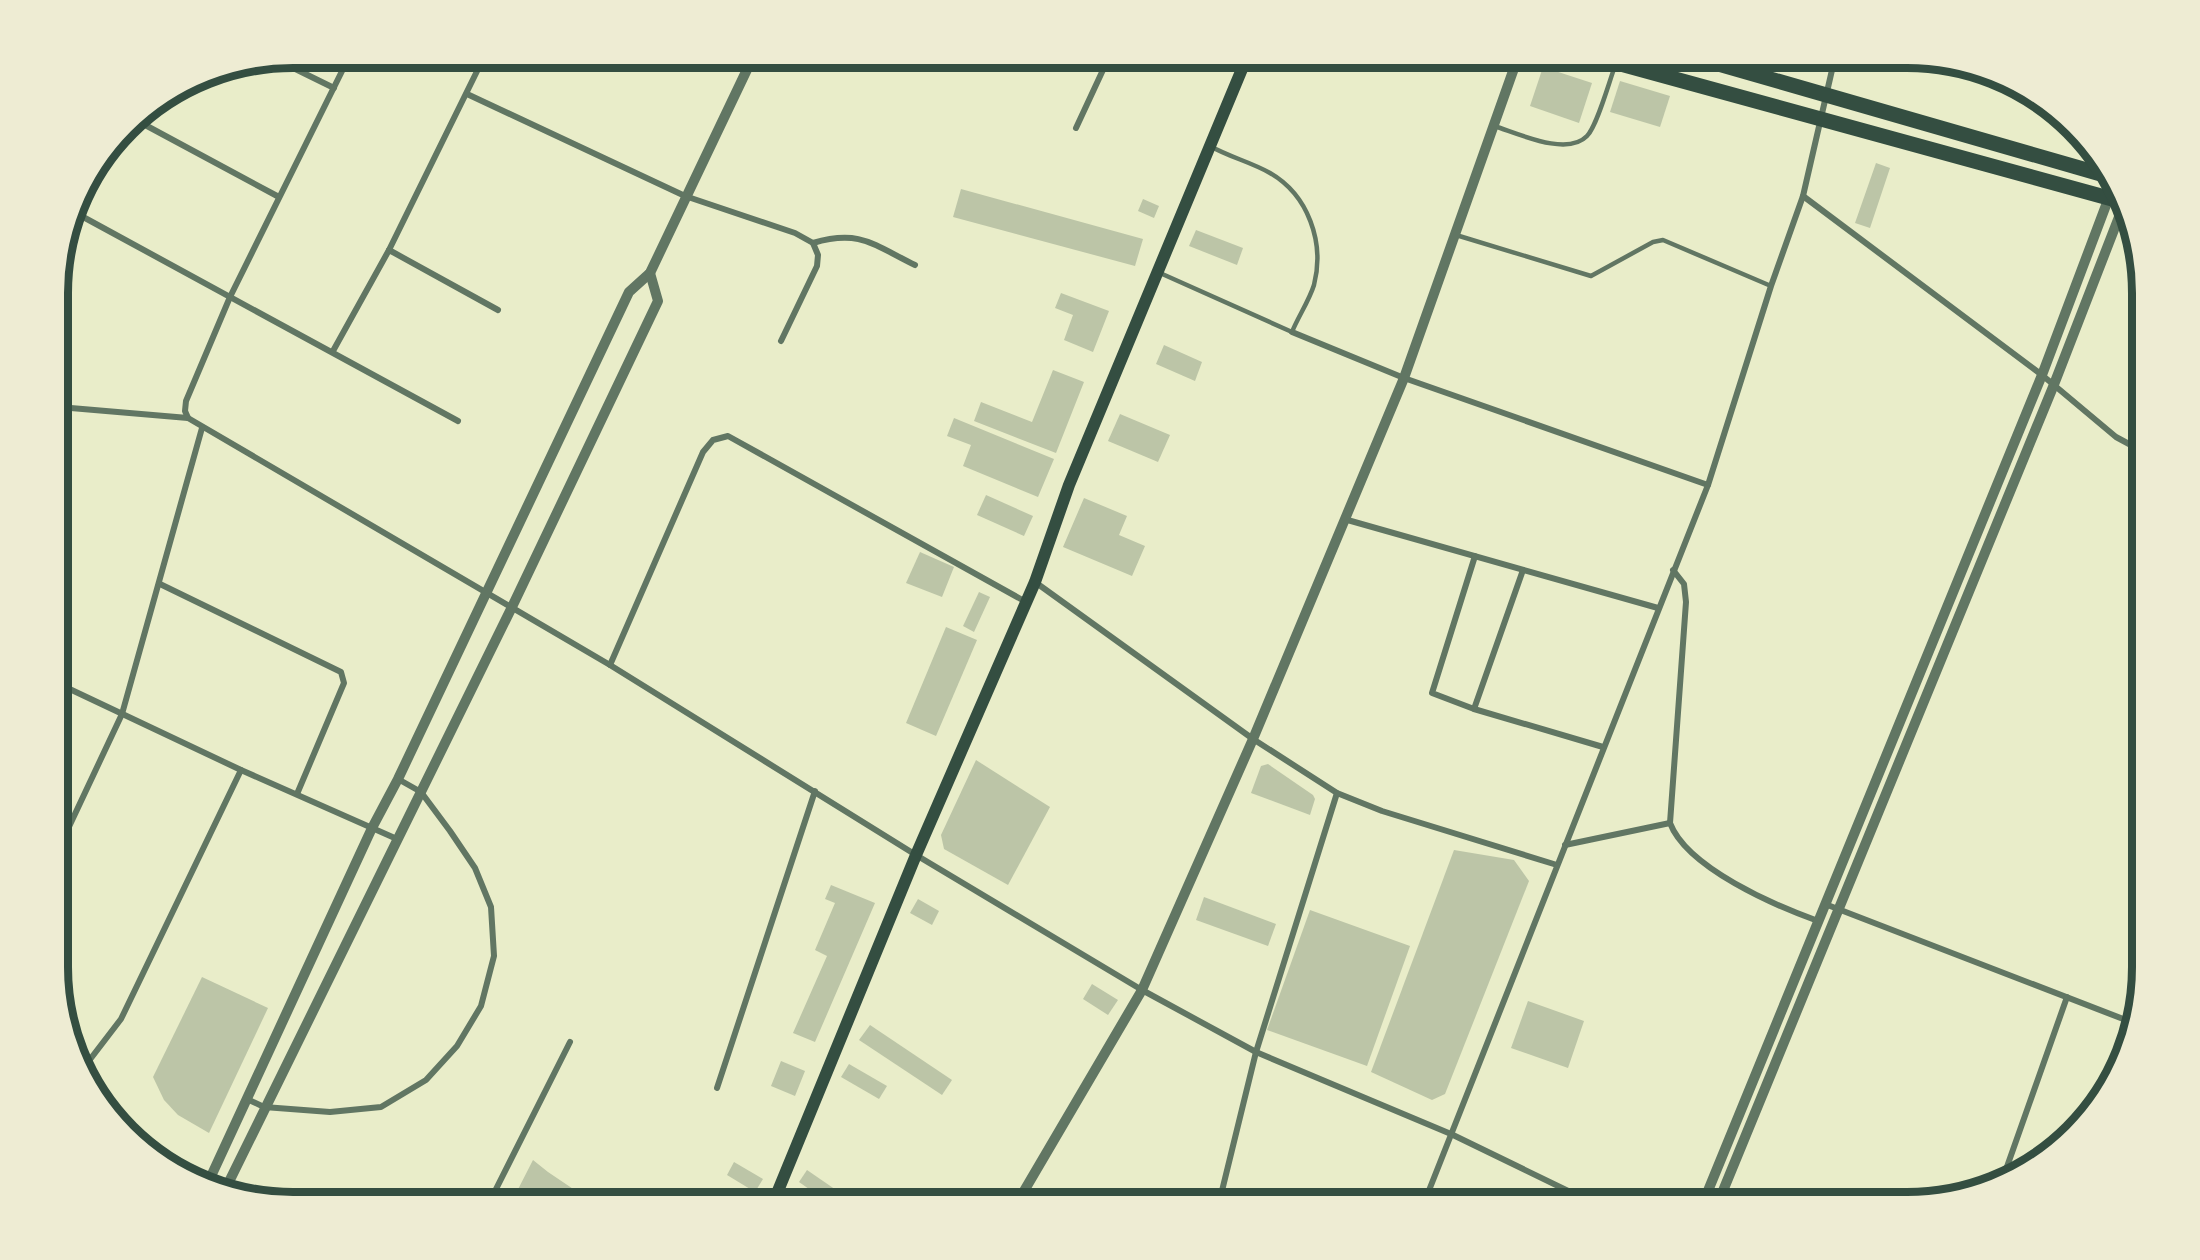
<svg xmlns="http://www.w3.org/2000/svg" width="2200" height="1260" font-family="Signika,sans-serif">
  <rect width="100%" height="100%" fill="#e9edc9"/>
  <g fill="#bcc5a7">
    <path d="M1853,57h21l-3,10 -19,-5z"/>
    <path d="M1543,67l49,16 -13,40 -49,-17z"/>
    <path d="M1620,81l50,15 -10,31 -50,-15z"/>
    <path d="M1876,163l14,5 -20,60 -15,-5z"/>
    <path d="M961,189l182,50 -8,27 -182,-49z"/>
    <path d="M1143,199l16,7 -5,12 -16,-7z"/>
    <path d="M1196,230l47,18 -6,17 -48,-19z"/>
    <path d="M1061,293l48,18 -16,41 -29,-12 9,-25 -18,-7z"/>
    <path d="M1164,345l38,17 -7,19 -39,-17z"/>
    <path d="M1053,370l31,12 -28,71 -82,-32 7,-19 51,20z"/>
    <path d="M1120,414l50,21 -12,27 -50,-21z"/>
    <path d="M954,418l100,41 -16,38 -75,-31 8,-21 -24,-9z"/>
    <path d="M986,495l47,21 -9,20 -47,-21z"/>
    <path d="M1084,498l43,18 -8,19 26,11 -13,30 -69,-29z"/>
    <path d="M920,552l34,15 -12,30 -36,-14z"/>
    <path d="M979,592l11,5 -16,35 -11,-6z"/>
    <path d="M946,627l31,13 -41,96 -30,-13z"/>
    <path d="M976,760l74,47 -42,78 -64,-36 -3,-14z"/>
    <path d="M1268,764l45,31 2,4 -5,16 -59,-22 10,-27z"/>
    <path d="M1454,850l60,10 15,21 -84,213 -13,6 -61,-28z"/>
    <path d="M831,885l44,18 -60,139 -22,-9 34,-77 -12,-6 20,-47 -10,-4z"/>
    <path d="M1204,897l72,27 -8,22 -72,-26z"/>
    <path d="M918,899l21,12 -7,14 -22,-12z"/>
    <path d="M1310,910l100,36 -43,120 -100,-36z"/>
    <path d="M202,977l66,31 -59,125 -31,-18 -14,-15 -11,-23z"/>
    <path d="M1092,984l26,16 -10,15 -25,-16z"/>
    <path d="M1528,1001l56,20 -16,47 -57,-20z"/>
    <path d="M870,1025l82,55 -10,15 -83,-55z"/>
    <path d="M781,1061l24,10 -10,25 -24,-10z"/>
    <path d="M849,1064l38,22 -8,13 -38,-22z"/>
    <path d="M533,1160l15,12 46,31h-83z"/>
    <path d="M734,1162l29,17 -8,13 -28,-17z"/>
    <path d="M807,1170l48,33h-26l-30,-21z"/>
  </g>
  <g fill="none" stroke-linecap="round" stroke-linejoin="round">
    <g stroke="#617663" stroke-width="4.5">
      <path d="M1494,126c23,7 73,31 93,10 10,-10 22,-54 28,-70"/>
      <path d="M1456,235l135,41 62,-34 10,-2 108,46"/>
      <path d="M1160,273l132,59c6,-15 17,-31 22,-47 11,-43 -6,-90 -44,-112 -19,-11 -41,-16 -60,-27"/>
    </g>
    <g stroke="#617663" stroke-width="6">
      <path d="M349,57l-119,240 -44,104 -1,10 3,7 422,247 306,190 226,135 114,62 195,82 142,69"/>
      <path d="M277,60l57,28"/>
      <path d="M467,94l218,102 110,37 18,10 5,12 -1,11 -36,75"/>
      <path d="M134,119l145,78"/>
      <path d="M1076,128l33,-71"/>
      <path d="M1803,196l239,179 74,62 26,14"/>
      <path d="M74,212l384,209"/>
      <path d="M813,243c47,-14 61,2 102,22"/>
      <path d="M389,250l109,60"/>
      <path d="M1292,332l112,46 304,107"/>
      <path d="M333,351l56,-101 95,-193"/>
      <path d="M59,407l129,11"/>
      <path d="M1344,519l314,89"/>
      <path d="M1475,556l-43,137 42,16 129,38"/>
      <path d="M1673,570l11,14 2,18 -16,221c17,45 106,83 148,98"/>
      <path d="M1035,582l218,157 84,54 45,18 175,54"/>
      <path d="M160,584l181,88 3,11 -47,111"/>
      <path d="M610,665l93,-213 10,-12 15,-4 298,166"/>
      <path d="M59,684l182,86 156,69"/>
      <path d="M1474,709l49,-139"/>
      <path d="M1565,845l105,-22"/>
      <path d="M59,848l63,-134 80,-286"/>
      <path d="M1825,904l306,118"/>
      <path d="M85,1066l36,-47 120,-249"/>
      <path d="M717,1088l98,-297"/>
      <path d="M247,1099l17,8 66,5 51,-5 45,-27 31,-34 24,-40 13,-50 -3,-49 -16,-39 -25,-37 -29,-39 -23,-13"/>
      <path d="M2003,1178l64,-181"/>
      <path d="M1221,1199l10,4"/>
      <path d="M489,1203l81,-161"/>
      <path d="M1219,1203l37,-151 81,-259"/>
      <path d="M1424,1203l284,-718 63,-199 32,-90 32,-139"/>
    </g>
    <g stroke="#617663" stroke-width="10">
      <path d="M207,1185l165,-357 26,-49 231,-487 21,-19 103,-216"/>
      <path d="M224,1192l287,-583 147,-308 -8,-28"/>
      <path d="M1017,1203l125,-213 111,-251 151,-361 114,-321"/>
      <path d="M1703,1203l339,-828 72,-191"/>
      <path d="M1718,1203l335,-816 71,-183"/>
    </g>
    <path stroke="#344e41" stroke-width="12" d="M773,1203l143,-348 119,-273 34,-97 178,-428"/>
    <g stroke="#344e41" stroke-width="15">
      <path d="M1595,57l528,145"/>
      <path d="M1694,57l417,120"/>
    </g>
  </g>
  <path d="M0 0H2200V1260H0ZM293 68H1907A225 225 0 0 1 2132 293V967A225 225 0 0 1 1907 1192H293A225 225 0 0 1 68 967V293A225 225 0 0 1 293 68Z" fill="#eeecd3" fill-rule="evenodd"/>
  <path fill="none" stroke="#344e41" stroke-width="8" d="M293 68H1907A225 225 0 0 1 2132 293V967A225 225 0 0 1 1907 1192H293A225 225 0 0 1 68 967V293A225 225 0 0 1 293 68Z"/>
</svg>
